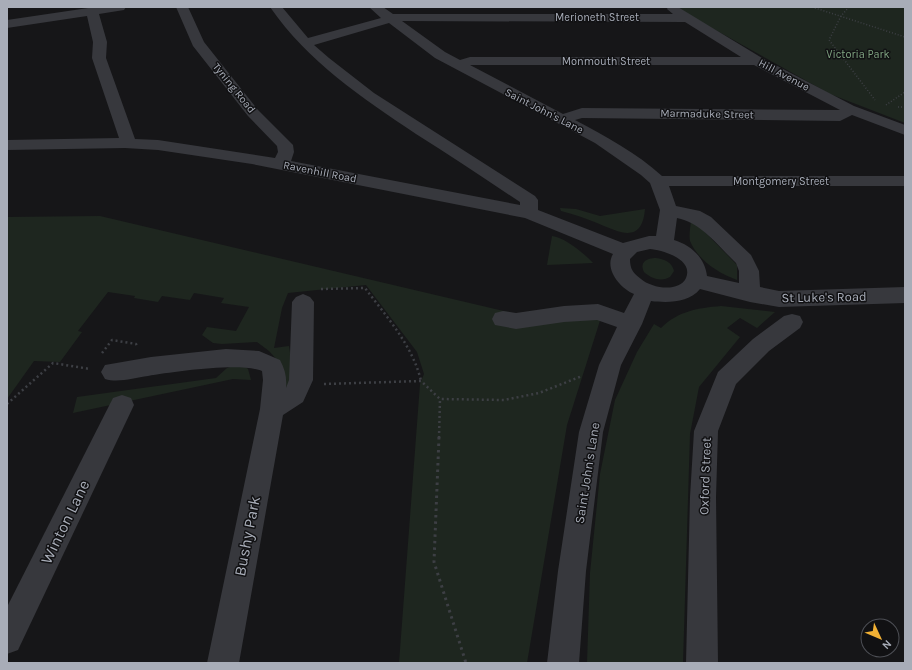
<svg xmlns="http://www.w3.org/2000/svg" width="912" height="670" font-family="Karla,sans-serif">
  <rect width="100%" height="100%" fill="#161618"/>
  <g fill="#1e261f">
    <path d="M678,7h227v116l-75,-29 -136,-76z"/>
    <path d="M560,208l16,1 24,7 45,-7c-3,36 -26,23 -48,14 -12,-5 -24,-9 -36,-12z"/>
    <path d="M100,216l425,100 79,-8 -37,117 -40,238h-128l21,-279 4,-10 -7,-22 -51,-67 -78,8 -6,15 -8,40 15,-2 5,33 -6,10 -4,-2 -5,-25 -10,-11 -12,-9 -35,2 -9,-1 -11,-8 5,-8 29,4 13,-24 -28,-4 3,-5 -30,-5 -4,7 -28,-4 -4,6 -24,-4 1,-2 -27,-4 -30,39 4,1 -22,30 -26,-1 -27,38v-182z"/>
    <path d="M691,222l7,3 39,40v15c-19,-7 -39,-20 -47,-39 -1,-5 0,-13 1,-19z"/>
    <path d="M552,236c12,1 33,18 41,27l-46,2z"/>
    <path d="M656,258c8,1 16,4 18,13l-4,6c-9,5 -18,2 -26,-5 -5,-10 3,-14 12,-14z"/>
    <path d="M721,306l54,6 -18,16 -17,-10 -13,10 13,9 -41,50 -9,47 -7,229h-96l3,-90 10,-99 15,-74 22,-48 17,-28 7,4c17,-17 37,-20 60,-22z"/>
    <path d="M236,365h7l5,4 3,11 -18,-1 -160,34 4,-16 139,-19 11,-10z"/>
  </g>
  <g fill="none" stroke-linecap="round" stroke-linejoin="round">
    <g stroke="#3d3f44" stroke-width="1.5" stroke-dasharray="1 2" stroke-linecap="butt">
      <path d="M812,7l93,30"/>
      <path d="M849,7l-8,9 -12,24 46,60"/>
      <path d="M886,105l19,-13"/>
      <path d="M898,107h7"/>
    </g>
    <g stroke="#3d3f44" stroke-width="2.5" stroke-dasharray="2 3" stroke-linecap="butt">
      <path d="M321,289l44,-1c21,28 48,58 56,93"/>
      <path d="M102,353l10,-13 24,4 1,2"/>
      <path d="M324,384l97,-3 19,18 64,1 35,-7 43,-17"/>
      <path d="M7,404l46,-41 37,6"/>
      <path d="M439,438l1,-39"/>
    </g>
    <path stroke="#3d3f44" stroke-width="3" stroke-dasharray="2.5 4" stroke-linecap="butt" d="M439,437l-5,125 32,101"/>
    <g fill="#37383d" fill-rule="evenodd">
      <path d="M95,7h31l-2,3 -25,4 8,28 -1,16 29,81 23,1 117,18 3,-6 -1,-6 -29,-30 -55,-70 -17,-39h12l16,35 54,68 35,35 1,7 -3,9 229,44v-3c-35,-23 -69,-46 -104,-68 -55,-37 -108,-72 -146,-127h12l26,31 73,-20 -12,-11h14l10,7h280l-6,-5 1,-2h10l84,51 92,48 51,19v10l-53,-20 -12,6 -258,-3 -7,2c30,16 62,33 87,56h243v10h-236l7,20 24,5 11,6 40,38 8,16 1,16 19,4 126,-4v16l-126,4 -29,-5 -50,-13c-11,14 -33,14 -49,12l-9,23 -21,41 -18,67 -17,139 -7,92h-32l11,-92 21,-139 20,-67 18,-38 -20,-7 -33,2 -48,7 -21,-4 -3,-6 3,-6 8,-2 13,2 48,-7 34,-2 26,9 10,-19c-14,-6 -30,-25 -21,-40l-88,-36 -273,-54 -94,-14 -33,-2 -118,2v-10l112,-2 -27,-80 1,-16 -6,-26 -80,12v-8zM402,21l283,1 56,35h-271l-10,3 -15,-8zM389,23l46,35 160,85 46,32 9,8 10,27 -4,26h-7l-26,7 -85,-33v-10l-3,-4 -161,-103 -45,-35 -15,-13zM470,65h284l86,45 -258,-2 -19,6zM677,218c25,5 41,28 59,45l3,8v12l-32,-7c-2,-18 -16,-31 -33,-36zM650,249c12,1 44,10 36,29 -7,15 -35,10 -45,1 -8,-6 -11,-10 -11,-20l7,-7z"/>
      <path d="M303,294l7,3 4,5 -1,78 -10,22 -20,13 -44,248h-32l53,-254 3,-29 -1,-9c-21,-9 -90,1 -114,5 -14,2 -30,7 -43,3l-4,-7 4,-7 46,-8 75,-8 33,2 21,9c5,9 7,18 6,28l3,-8 3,-78 4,-5z"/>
      <path d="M792,314l8,2 3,6 -3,6 -31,23 -33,33 -18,47 -2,66 2,166h-32l4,-166 4,-66 24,-59 35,-33 31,-23z"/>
      <path d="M122,395l9,3 3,7 -116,245 -11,4v-47l106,-209z"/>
    </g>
  </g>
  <g text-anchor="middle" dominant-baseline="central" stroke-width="3" stroke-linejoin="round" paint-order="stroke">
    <g font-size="11" fill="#a8adb8" stroke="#111113">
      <text x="597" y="17">Merioneth Street</text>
      <text x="606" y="61">Monmouth Street</text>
      <text transform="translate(784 75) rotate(28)">Hill Avenue</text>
      <text transform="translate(234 88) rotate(51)">Tyning Road</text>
      <text transform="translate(544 111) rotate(27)">Saint John's Lane</text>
      <text transform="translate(707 114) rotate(1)">Marmaduke Street</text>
      <text transform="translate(320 172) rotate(11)">Ravenhill Road</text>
      <text x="781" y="181">Montgomery Street</text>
    </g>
    <g font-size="11" fill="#7fa381" stroke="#111113">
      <text x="858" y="54">Victoria Park</text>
    </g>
    <g font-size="13" fill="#a8adb8" stroke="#111113">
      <text transform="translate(824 297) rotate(-1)">St Luke's Road</text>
      <text transform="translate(587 473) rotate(-81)">Saint John's Lane</text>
      <text transform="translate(705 476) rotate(-88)">Oxford Street</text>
    </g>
    <g font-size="16" fill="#a8adb8" stroke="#111113">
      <text transform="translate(65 522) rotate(-64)">Winton Lane</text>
      <text transform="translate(247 536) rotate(-79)">Bushy Park</text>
    </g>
  </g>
  <rect width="912" height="670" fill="none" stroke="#a8adb8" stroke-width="16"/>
  <g transform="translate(880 638) rotate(134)"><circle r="19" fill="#111113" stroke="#4d4f55"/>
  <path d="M0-3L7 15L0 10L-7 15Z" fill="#f2b134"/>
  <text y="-6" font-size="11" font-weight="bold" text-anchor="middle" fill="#a8adb8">N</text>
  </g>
</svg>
